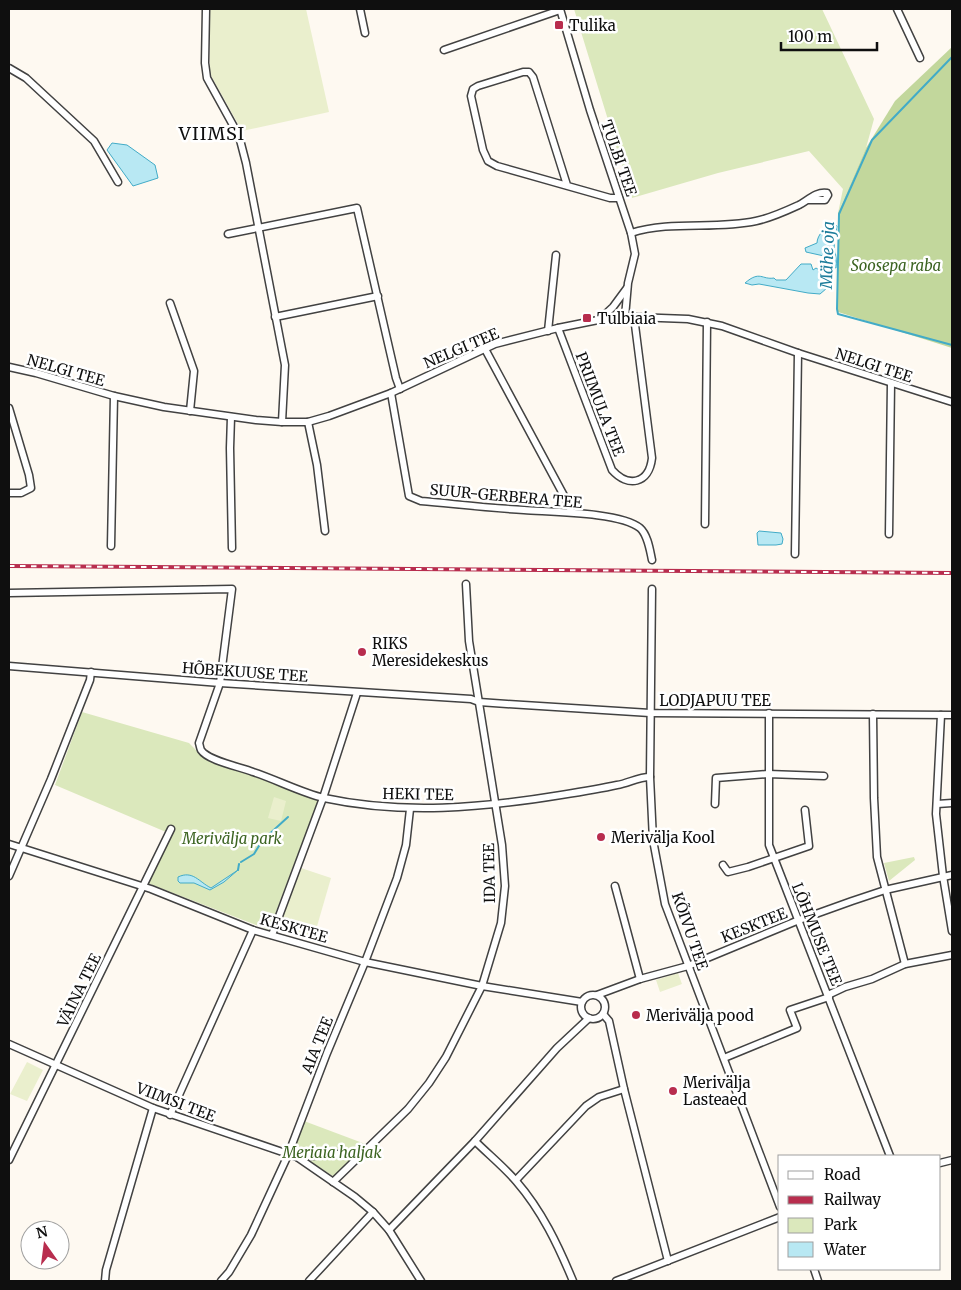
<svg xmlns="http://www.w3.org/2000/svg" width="961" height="1290" font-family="Merriweather,serif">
  <rect width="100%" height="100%" fill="#fef9f1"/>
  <g fill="#dbe8bc">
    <path d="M574,9h248l52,110 -8,29 -28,65 5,-24 -34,-38 -91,22 -86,25z"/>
    <path d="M82,712l107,31 13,13 117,42 -50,132 -127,-49 24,-49 -111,-47z"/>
    <path d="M914,857l1,3 -26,21 -5,-18z"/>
    <path d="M304,1121l64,24 -10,11 -25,20 -40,-25z"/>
  </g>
  <path fill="#c2d79c" d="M952,47v301l-114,-36v-99l28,-65 29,-47z"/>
  <g fill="#eaefcd">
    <path d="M210,9h96l23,103 -87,19 -32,-57z"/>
    <path d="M274,797l12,4 -5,20 -13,-3z"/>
    <path d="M298,867l33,11 -18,62 -37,-10z"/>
    <path d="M678,973l4,11 -22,8 -4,-12z"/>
    <path d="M27,1062l16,8 -16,31 -17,-7z"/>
  </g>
  <g fill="#b8e8f3" stroke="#42abc7">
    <path d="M112,143l15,2 28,20 3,13 -25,8 -26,-36z"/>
    <path d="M833,222l4,4 -1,6 -3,2c3,7 0,10 2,17 1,6 2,10 1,17l-12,-5v-7l-18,-4 -1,-4 12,-5c0,-8 9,-17 16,-21z"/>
    <path d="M801,264h10l2,6 3,-2 8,5 -1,6 4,3v6l-7,6 -12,-1 -49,-9 -7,1 -7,-2c15,-13 17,-3 29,-5l2,2h10z"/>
    <path d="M759,531l22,2 2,6 -1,5 -6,1h-18l-1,-12z"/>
    <path d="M238,870l-14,12 -14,8 -16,-7h-14l-2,-2v-4c15,-7 21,5 33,11z"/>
  </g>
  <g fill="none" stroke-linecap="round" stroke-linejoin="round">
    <g stroke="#42abc7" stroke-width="2">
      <path d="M952,57l-80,83 -33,74 -2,95 1,5 114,31"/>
      <path d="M265,838l23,-21"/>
      <path d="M241,862l13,-8 8,-13"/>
      <path d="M238,870l1,-6"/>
    </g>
    <defs>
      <g id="minor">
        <path d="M206,9l-1,54 2,15 32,58 7,27 39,202 -3,57"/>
        <path d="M360,9l5,24"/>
        <path d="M560,9l30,101 41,123 4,21 -7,29 -3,34"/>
        <path d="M897,9l23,49"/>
        <path d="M444,50l116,-40"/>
        <path d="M9,68l17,10 68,63 24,41"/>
        <path d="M567,185l-34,-108 -4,-5h-6l-45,14 -5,3 -2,7 12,54 5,11 9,5 113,32h9"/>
        <path d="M631,233c41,-13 84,-3 125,-12 15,-3 30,-10 43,-16 9,-5 18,-14 28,-12l1,2 -3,5h-17"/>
        <path d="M228,234l129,-26 39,170 4,11"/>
        <path d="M170,303l24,68 -4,40"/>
        <path d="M275,317l103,-21"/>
        <path d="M599,320l14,-13 14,-19"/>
        <path d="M558,328l54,142c16,18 37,14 40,-12l-18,-141"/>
        <path d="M548,331l8,-76"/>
        <path d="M485,349l84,156 2,7"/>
        <path d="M9,367l27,6 78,23 50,11 92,13 26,2h26l21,-6 62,-23 104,-49 63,-16 40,-8 36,-3 54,2 34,7 76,27 154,49"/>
        <path d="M391,393l18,103 12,5c34,3 68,7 103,9 26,2 97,2 116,18 8,7 10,23 12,32"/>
        <path d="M9,408l20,67 2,13 -10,5h-12"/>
        <path d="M231,417l-1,31 2,100"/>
        <path d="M308,422l9,43 8,66"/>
        <path d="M705,524l2,-202"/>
        <path d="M889,534l2,-151"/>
        <path d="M111,546l3,-150"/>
        <path d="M795,554l3,-201"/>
        <path d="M652,589l-2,188 3,63 12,64 115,303"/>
        <path d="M9,593l223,-4 -12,94 -21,60c1,3 1,5 2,7 7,11 40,17 52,22 22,7 49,21 71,26 79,17 158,10 237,-3 19,-3 38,-6 56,-10 12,-2 21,-8 33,-8"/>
        <path d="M9,666l211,17 251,16 8,3 28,2 143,9 302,2"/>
        <path d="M769,713v132l121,311"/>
        <path d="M873,714l1,84 3,59 28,107"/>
        <path d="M941,715l-5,99 7,62 9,55"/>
        <path d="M715,804l1,-26 52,-4 56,2"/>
        <path d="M937,804l15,-1"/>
        <path d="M9,844l142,45 102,41 112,32 117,24 100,16"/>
        <path d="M723,865l5,7 20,-5 61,-21 -4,-36"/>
        <path d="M9,876l42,-97 39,-99 1,-8"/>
        <path d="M615,886l25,93"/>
        <path d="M272,935l51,-137 34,-105"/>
        <circle cx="593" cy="1007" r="12"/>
        <path d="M597,995l43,-16 48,-13 111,-46 53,-19 33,-11 67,-15"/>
        <path d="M828,995l17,-8 27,-8 33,-15 47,-9"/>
        <path d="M603,1014l6,7 15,68 44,172"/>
        <path d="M9,1044l144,64 144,49 58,40 18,15 16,18 32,51"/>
        <path d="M724,1058l73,-30 -7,-18 39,-13"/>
        <path d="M170,1115l83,-185"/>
        <path d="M475,1141c13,13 29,26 41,40 26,30 42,64 57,100"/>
        <path d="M297,1157l68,-5"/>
        <path d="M9,1160l162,-331"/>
        <path d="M940,1163l12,-3"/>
        <path d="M516,1180l70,-74 13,-9 25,-8"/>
        <path d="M333,1182l75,-73 21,-26 17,-26 36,-71 19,-63 4,-37 -3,-41 -33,-204 -3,-57"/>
        <path d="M389,1230l86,-89 82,-93 32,-30"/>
        <path d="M814,1269l4,12"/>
        <path d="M105,1281l1,-11 47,-162"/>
        <path d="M221,1281l8,-9 22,-37 37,-80 39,-102 38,-91 32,-84 9,-33 4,-36"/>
        <path d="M309,1281l64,-69"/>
        <path d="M616,1281l164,-64"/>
      </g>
    </defs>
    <use href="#minor" stroke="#424242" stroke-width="9"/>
    <use href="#minor" stroke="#fff" stroke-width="6"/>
    <defs>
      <path id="rail" d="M9,566l943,7"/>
    </defs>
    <use href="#rail" stroke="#b82d4e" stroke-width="4"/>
    <use href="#rail" stroke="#fff" stroke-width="2" stroke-dasharray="5.5" stroke-linecap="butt"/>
  </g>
  <g fill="#b82d4e" stroke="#fff" stroke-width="2">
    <rect x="554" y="20" width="10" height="10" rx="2.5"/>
    <rect x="582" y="313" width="10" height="10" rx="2.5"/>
    <circle cx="362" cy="652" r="5"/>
    <circle cx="601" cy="837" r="5"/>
    <circle cx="636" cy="1015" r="5"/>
    <circle cx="673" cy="1091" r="5"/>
  </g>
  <g text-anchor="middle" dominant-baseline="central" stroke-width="5" stroke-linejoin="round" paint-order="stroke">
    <g font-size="15" fill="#0f0f0f" stroke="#fff" text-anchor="start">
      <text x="569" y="25">Tulika</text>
      <text x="597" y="318">Tulbiaia</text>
      <text x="372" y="643">RIKS<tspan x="372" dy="17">Meresidekeskus</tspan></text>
      <text x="611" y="837">Merivälja Kool</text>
      <text x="646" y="1015">Merivälja pood</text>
      <text x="683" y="1082">Merivälja<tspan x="683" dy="17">Lasteaed</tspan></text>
    </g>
    <g font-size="15" fill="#0f0f0f" stroke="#fff">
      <text transform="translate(619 158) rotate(71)">TULBI TEE</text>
      <text transform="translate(461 348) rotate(-23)">NELGI TEE</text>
      <text transform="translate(874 365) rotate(18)">NELGI TEE</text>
      <text transform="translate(66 370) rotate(16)">NELGI TEE</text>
      <text transform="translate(600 404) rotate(69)">PRIIMULA TEE</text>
      <text transform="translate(506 496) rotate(5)">SUUR-GERBERA TEE</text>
      <text transform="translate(245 672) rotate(4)">HÕBEKUUSE TEE</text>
      <text x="715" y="700">LODJAPUU TEE</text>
      <text transform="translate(418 794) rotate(1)">HEKI TEE</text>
      <text transform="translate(489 873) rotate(-91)">IDA TEE</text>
      <text transform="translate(754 925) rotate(-22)">KESKTEE</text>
      <text transform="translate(294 928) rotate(16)">KESKTEE</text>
      <text transform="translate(690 931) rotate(71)">KÕIVU TEE</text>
      <text transform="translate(817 934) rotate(68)">LÕHMUSE TEE</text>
      <text transform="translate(79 990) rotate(-64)">VÄINA TEE</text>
      <text transform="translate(317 1045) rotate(-68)">AIA TEE</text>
      <text transform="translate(176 1102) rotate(21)">VIIMSI TEE</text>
    </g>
    <g font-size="15" font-style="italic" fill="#3c6422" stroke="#fff">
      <text x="896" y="265">Soosepa raba</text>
      <text x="232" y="838">Merivälja park</text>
      <text x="332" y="1152">Meriaia haljak</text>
    </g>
    <g font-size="16" font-style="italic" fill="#1d7c9b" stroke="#fff">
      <text transform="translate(827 255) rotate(-88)">Mähe oja</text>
    </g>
    <g font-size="18" letter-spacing="1" fill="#0f0f0f" stroke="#fff">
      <text x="212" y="133">VIIMSI</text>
    </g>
  </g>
  <rect width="961" height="1290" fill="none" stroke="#0f0f0f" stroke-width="20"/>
  <rect x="778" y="1155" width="162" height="115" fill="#ffffff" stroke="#9f9f9f"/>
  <rect x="788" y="1171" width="25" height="8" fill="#ffffff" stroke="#9f9f9f"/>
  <text x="824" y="1180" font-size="15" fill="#0f0f0f">Road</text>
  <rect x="788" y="1196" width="25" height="8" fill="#b82d4e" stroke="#9f9f9f"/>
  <text x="824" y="1205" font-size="15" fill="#0f0f0f">Railway</text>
  <rect x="788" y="1218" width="25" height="15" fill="#dbe8bc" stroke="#9f9f9f"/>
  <text x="824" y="1230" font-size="15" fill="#0f0f0f">Park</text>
  <rect x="788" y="1242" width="25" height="15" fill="#b8e8f3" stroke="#9f9f9f"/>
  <text x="824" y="1255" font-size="15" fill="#0f0f0f">Water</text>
  <g transform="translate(45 1245) rotate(346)"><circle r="24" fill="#ffffff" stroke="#9f9f9f"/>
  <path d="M0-4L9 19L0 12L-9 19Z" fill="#b82d4e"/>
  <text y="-8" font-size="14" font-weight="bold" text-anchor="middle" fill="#0f0f0f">N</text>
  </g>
  <path d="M781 42v8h96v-8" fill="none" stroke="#0f0f0f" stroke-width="2.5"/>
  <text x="788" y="42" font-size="15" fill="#0f0f0f" stroke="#ffffff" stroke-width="4" paint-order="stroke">100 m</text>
</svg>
